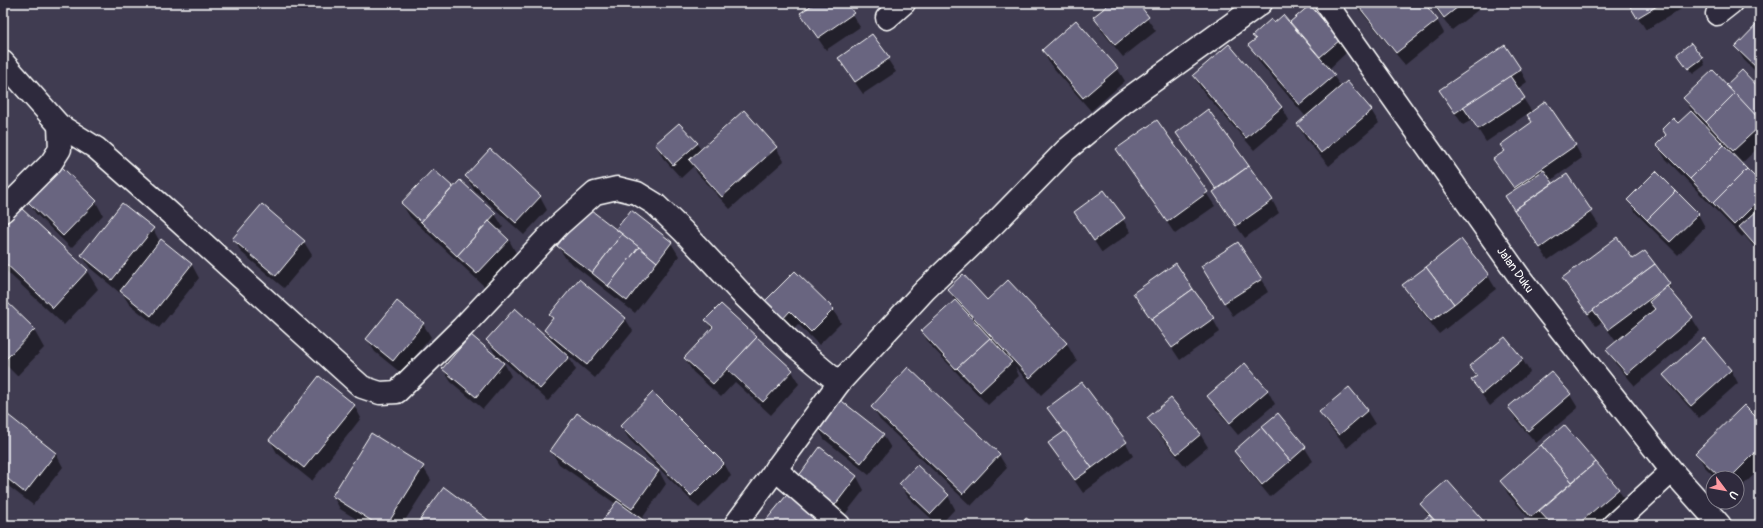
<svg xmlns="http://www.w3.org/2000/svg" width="1763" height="528" font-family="Pangolin,sans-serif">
  <rect width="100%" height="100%" fill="#403c51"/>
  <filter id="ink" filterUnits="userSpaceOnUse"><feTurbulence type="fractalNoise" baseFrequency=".025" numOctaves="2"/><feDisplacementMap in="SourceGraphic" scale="8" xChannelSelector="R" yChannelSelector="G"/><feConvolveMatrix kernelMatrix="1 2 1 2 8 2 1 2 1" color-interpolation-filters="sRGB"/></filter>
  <g filter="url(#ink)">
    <g fill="#0007">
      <path d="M817,3h28l15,24 -34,23 -25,-36z"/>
      <path d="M1104,3h32l20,28 -33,26 -22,-27 -7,-13 12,-10z"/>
      <path d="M1354,3h69l14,17 7,13 -39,32z"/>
      <path d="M1431,3h56l-35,27z"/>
      <path d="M1629,3h51l3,5 -37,22z"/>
      <path d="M1291,22l48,18 7,13 -17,16 12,18 30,23 8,13 -50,43 -24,-28 -7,-13 8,-8 -46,-54 -10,-18 6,-5 -2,-4 20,-12 19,3z"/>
      <path d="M1760,22v54l-16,-16 -8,-13z"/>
      <path d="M872,35l24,37 -33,22 -16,-23z"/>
      <path d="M1043,51l74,17 8,13 -34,30 -41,-47z"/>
      <path d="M1702,58l3,7 -12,9 -11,-13z"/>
      <path d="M1520,69l7,13 -10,7 15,23 43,33 7,13 -32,23 3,4 13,-9 33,49 -51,35 -38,-57 5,-12 -20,-32 10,-7 -4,-7 32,-22 -6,-9 -41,28 -14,-22 -9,5 -15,-22z"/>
      <path d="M1194,76l88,31 7,13 -35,30 -53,-61z"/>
      <path d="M1726,86l34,4v56l-19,18 19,19v71l-16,-19 -2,2 -77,-79 -8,-13 10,-9 -4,-6 15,-5 16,-10 -10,-17z"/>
      <path d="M744,111l32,37 8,13 -54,48 -33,-36 -3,-7 -13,12 -18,-20 -7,-13 23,-21 18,20 4,6z"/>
      <path d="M1208,111l64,89 7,13 -34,25 -24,-33 -7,-13 3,-2 -40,-57z"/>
      <path d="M1157,121l58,85 -40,28 -58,-85z"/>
      <path d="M433,170l20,19 7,-8 35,33 8,13 -4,4 10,9 7,13 -31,34 -75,-70 -8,-13z"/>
      <path d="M466,177l74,20 7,13 -23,25 -50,-45z"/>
      <path d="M1104,191l27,41 -29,21 -27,-41z"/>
      <path d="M1629,200l69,14 7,13 -27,28 -42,-42z"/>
      <path d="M28,201l68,1 7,13 -32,33 -35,-34z"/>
      <path d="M631,212l40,31 8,13 -44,57 -69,-54 -8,-13 58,-15z"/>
      <path d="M3,229l84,42 11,18 -34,36 -61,-57z"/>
      <path d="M153,229l7,13 1,-1 31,24 7,13 -40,50 -30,-24 -8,-13 -1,2 -30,-25 -8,-13z"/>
      <path d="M234,239l70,3 8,13 -28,33 -43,-36z"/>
      <path d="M1461,241l27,35 8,13 -57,45 -28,-36 -7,-13z"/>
      <path d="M1645,252l24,33 7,13 16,20 8,13 -65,55 -20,-23 -7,-13 9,-7 -15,-21 -6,4 -33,-48 70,-17z"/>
      <path d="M1202,267l59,12 7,13 -35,24z"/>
      <path d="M795,272l38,38 8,13 -22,22 -21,-21 -9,9 -17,-17z"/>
      <path d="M1008,282l59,62 10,18 -36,33 -26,-28 4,9 -31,29 -58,-60 -8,-13 33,-31 -7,-12 39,13z"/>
      <path d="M1135,293l78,26 7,13 -40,28z"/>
      <path d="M3,300l31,30 10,18 -27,28 -14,-14z"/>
      <path d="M550,315l75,3 8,13 -38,47 -27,-23 8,15 -28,31 -46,-42 9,17 -28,33 -32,-27 -8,-13 56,-9 2,-1 -6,-5 -7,-13 64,1 -7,-12 8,-10z"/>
      <path d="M707,320l85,51 7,13 -28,31 -36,-33 -14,15 -28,-25 -8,-13 27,-29z"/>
      <path d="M423,324l8,13 -30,36 -26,-21 -8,-13z"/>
      <path d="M1522,359l8,13 -40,34 -18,-25 5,-4 -6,-11z"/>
      <path d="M1245,364l23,27 7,13 -37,31 -22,-26 -8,-13z"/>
      <path d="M1731,370l7,13 -39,35 -27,-30 -8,-13z"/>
      <path d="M1550,372l20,23 8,13 -42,35 -19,-22 -8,-13z"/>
      <path d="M354,405l7,13 -49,63 -35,-28 -7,-13z"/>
      <path d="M872,407l127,48 8,13 -36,38 -91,-86z"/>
      <path d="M1049,408l77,35 7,13 -50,37 -34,-50 16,-11z"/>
      <path d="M1367,411l8,13 -28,24 -19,-23 -7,-13z"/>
      <path d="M3,412l53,42 7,13 -30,38 -30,-23z"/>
      <path d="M1278,415l27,33 8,13 -43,36 -27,-33 -8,-13z"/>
      <path d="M1148,418l52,16 8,13 -23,19 -29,-35z"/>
      <path d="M1760,423v46l-23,22v-13h-21l-12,-12 -7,-13z"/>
      <path d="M621,426l103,37 7,13 -32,32 -70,-69z"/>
      <path d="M817,426l66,9 8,13 -22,27 -45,-36z"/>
      <path d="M1564,426l54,63 8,13 -27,23h-50l-2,-2 -2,2h-10l-27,-31 -7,-13z"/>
      <path d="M820,449l37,28 7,13 -21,27 -36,-27z"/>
      <path d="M551,451l108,20 7,13 -25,36 7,5h-48l16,-21 -57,-40z"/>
      <path d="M423,467l8,13 -29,45h-36l-26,-16 -7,-13z"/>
      <path d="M900,484l48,12 7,13 -15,16h-2l-30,-28z"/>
      <path d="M1421,505l65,20h-66l9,-8z"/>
    </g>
    <g fill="#696580" stroke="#fff">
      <path d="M815,3h31l8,10 -36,25 -18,-25z"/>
      <path d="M1105,3h33l11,14 -34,28 -22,-28 14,-11z"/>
      <path d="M1356,3h68l14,17 -42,33z"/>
      <path d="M1433,3h30l-19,15z"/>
      <path d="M1628,3h34l-25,15z"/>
      <path d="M1310,5l30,35 -20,17 -30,-35z"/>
      <path d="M1283,15l52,60 -35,30 -52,-60 8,-6 -4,-3 19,-17 3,4z"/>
      <path d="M1076,20l42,48 -35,30 -41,-48z"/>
      <path d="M1760,21v50l-25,-24z"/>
      <path d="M872,34l18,24 -35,24 -17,-24z"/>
      <path d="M1691,43l12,15 -15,11 -11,-15z"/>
      <path d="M1229,44l53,63 -36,31 -53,-63z"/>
      <path d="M1505,45l16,24 -66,44 -16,-23z"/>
      <path d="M1713,70l22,23 -29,29 -23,-24z"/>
      <path d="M1742,70l18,19v31l-34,-35z"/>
      <path d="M1510,76l15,22 -47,31 -15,-22z"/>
      <path d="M1347,81l25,29 -51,43 -24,-29z"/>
      <path d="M1735,93l25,27v6l-27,25 -27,-29z"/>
      <path d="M1546,101l30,44 -62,43 -21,-29 12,-8 -5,-6 32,-23 -5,-7z"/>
      <path d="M1208,109l41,57 -33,23 -40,-56z"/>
      <path d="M744,110l33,37 -55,50 -33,-37z"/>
      <path d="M1691,111l33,34 -34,34 -34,-34 10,-10 -4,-6 11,-11 5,5z"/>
      <path d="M1157,120l51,72 -41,30 -51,-73z"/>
      <path d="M679,123l19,20 -25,22 -18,-21z"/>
      <path d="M1724,145l23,24 -34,34 -23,-24z"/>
      <path d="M490,149l51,47 -25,27 -51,-47z"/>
      <path d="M61,166l36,35 -34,35 -36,-35z"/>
      <path d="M1249,166l24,34 -37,26 -23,-34z"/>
      <path d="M433,169l20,18 -32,35 -20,-19z"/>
      <path d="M1747,169l13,13v17l-26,26 -21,-22z"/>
      <path d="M1544,170l9,13 -39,27 -9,-14z"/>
      <path d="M1656,171l20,20 -29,29 -20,-20z"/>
      <path d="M1567,174l25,37 -52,37 -26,-38z"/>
      <path d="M460,180l36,33 -39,43 -36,-34z"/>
      <path d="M1104,190l21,28 -31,23 -20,-29z"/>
      <path d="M1676,191l23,23 -29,28 -23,-22z"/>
      <path d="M122,203l32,25 -42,52 -31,-25z"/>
      <path d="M262,204l43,37 -29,35 -44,-37z"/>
      <path d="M587,207l35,27 -30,39 -35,-27z"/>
      <path d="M21,208l67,62 -35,38 -50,-47v-34z"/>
      <path d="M1760,208v43l-21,-24z"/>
      <path d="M631,210l41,32 -15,20 -41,-33z"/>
      <path d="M489,221l20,19 -32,34 -20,-18z"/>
      <path d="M622,234l17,13 -31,39 -16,-13z"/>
      <path d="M1617,237l16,22 12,-8 10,13 -67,50 -26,-36z"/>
      <path d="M161,239l31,25 -41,52 -31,-25z"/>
      <path d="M1461,239l28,36 -35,29 -28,-37z"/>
      <path d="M1238,242l24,37 -38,24 -23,-37z"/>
      <path d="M639,247l18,15 -30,39 -19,-15z"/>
      <path d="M1176,263l17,26 -42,30 -18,-26z"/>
      <path d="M1655,264l15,20 -62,46 -15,-20z"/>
      <path d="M1426,267l28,37 -23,17 -29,-36z"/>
      <path d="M795,271l39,38 -23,23 -21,-21 -9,10 -18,-18z"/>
      <path d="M963,274l24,26 21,-20 59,63 -37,35 -83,-89z"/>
      <path d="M579,279l47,39 -39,47 -43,-35 9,-12 -4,-3z"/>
      <path d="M1667,286l26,31 -66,57 -21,-24 49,-41 -6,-7z"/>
      <path d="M1193,289l21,29 -42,30 -21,-29z"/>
      <path d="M3,298l32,31 -29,30 -3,-3z"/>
      <path d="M955,300l35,38 -34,31 -35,-38z"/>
      <path d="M397,301l27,22 -31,38 -27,-22z"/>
      <path d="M721,304l36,33 -44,47 -29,-26 29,-31 -8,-7z"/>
      <path d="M515,308l54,49 -29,32 -54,-49z"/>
      <path d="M471,335l33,28 -28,34 -34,-28z"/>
      <path d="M757,337l36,33 -30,32 -36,-33z"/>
      <path d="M1505,337l18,22 -41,35 -11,-14 6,-4 -8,-10z"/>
      <path d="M990,338l22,24 -32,30 -23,-24z"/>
      <path d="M1704,338l27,32 -40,36 -28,-31z"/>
      <path d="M1245,363l23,27 -38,33 -23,-27z"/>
      <path d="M908,367l92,87 -37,40 -92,-87z"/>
      <path d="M1551,371l20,23 -43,37 -20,-24z"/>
      <path d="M319,376l36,29 -51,63 -35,-28z"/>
      <path d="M1082,382l45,60 -35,26 -45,-60z"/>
      <path d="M1349,387l19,23 -29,25 -20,-23z"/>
      <path d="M653,392l71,71 -33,33 -71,-70z"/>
      <path d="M838,398l46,36 -23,29 -45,-37z"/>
      <path d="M1171,398l30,36 -24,20 -30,-36z"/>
      <path d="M1744,405l16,16v27l-30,30h-9l-26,-25z"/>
      <path d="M3,411l53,42 -31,40 -22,-18z"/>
      <path d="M577,413l82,58 -27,38 -82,-58z"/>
      <path d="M1278,413l28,34 -16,14 -29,-34z"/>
      <path d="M1564,425l32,37 -24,20 -31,-37z"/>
      <path d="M1261,427l29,34 -28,24 -28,-34z"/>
      <path d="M1065,431l27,37 -17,12 -27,-37z"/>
      <path d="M371,433l53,33 -37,59h-9l-46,-29z"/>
      <path d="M1541,445l31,37 -41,35 -31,-36z"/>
      <path d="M820,447l37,29 -22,29 -37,-28z"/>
      <path d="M1596,462l23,27 -42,36h-25l-13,-14z"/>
      <path d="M917,465l32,30 -18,19 -32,-30z"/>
      <path d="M1447,480l40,45h-48l-19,-21z"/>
      <path d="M444,487l51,38h-79z"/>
      <path d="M791,490l41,35h-70z"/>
      <path d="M617,501l33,24h-51z"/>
      <path d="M1429,515l9,10h-20z"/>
      <path d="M549,518l10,7h-15z"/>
      <path d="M1026,518l12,7h-16z"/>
    </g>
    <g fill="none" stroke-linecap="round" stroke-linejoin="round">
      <defs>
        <g id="minor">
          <path d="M1326,3l195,276 151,192 48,54"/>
          <path d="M1717,14l14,-11"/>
          <path d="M887,18l17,-15"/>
          <path d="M3,62l56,63 37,23 66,58 200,181 18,6 17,-1 65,-64 97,-103 36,-32 22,-5 20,5 18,11 28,27 58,62 55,54 43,36"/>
          <path d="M3,211l48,-48 9,-14 -1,-24"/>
          <path d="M775,469l64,56"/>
          <path d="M735,525l104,-142 86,-93 69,-66 72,-74 58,-48 137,-99"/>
          <path d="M1613,525l59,-54"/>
        </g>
      </defs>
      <use href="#minor" stroke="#fff" stroke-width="25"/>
      <use href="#minor" stroke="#2f2a3d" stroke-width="22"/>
    </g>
  </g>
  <g text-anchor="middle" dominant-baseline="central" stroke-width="3" stroke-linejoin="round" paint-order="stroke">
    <g font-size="12" fill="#fff" stroke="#2f2a3d">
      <text transform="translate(1515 270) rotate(54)">Jalan Duku</text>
    </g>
  </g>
  <rect width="1763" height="528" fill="none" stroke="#2f2a3d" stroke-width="16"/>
  <rect x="8" y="8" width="1747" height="512" fill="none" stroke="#fff" stroke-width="1.5" filter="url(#ink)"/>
  <g transform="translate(1725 490) rotate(122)"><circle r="19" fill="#2f2a3d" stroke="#827f8b"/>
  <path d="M0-3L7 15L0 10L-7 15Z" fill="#ff9aa2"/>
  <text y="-6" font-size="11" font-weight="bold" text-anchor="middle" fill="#ffffff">U</text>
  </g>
</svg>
